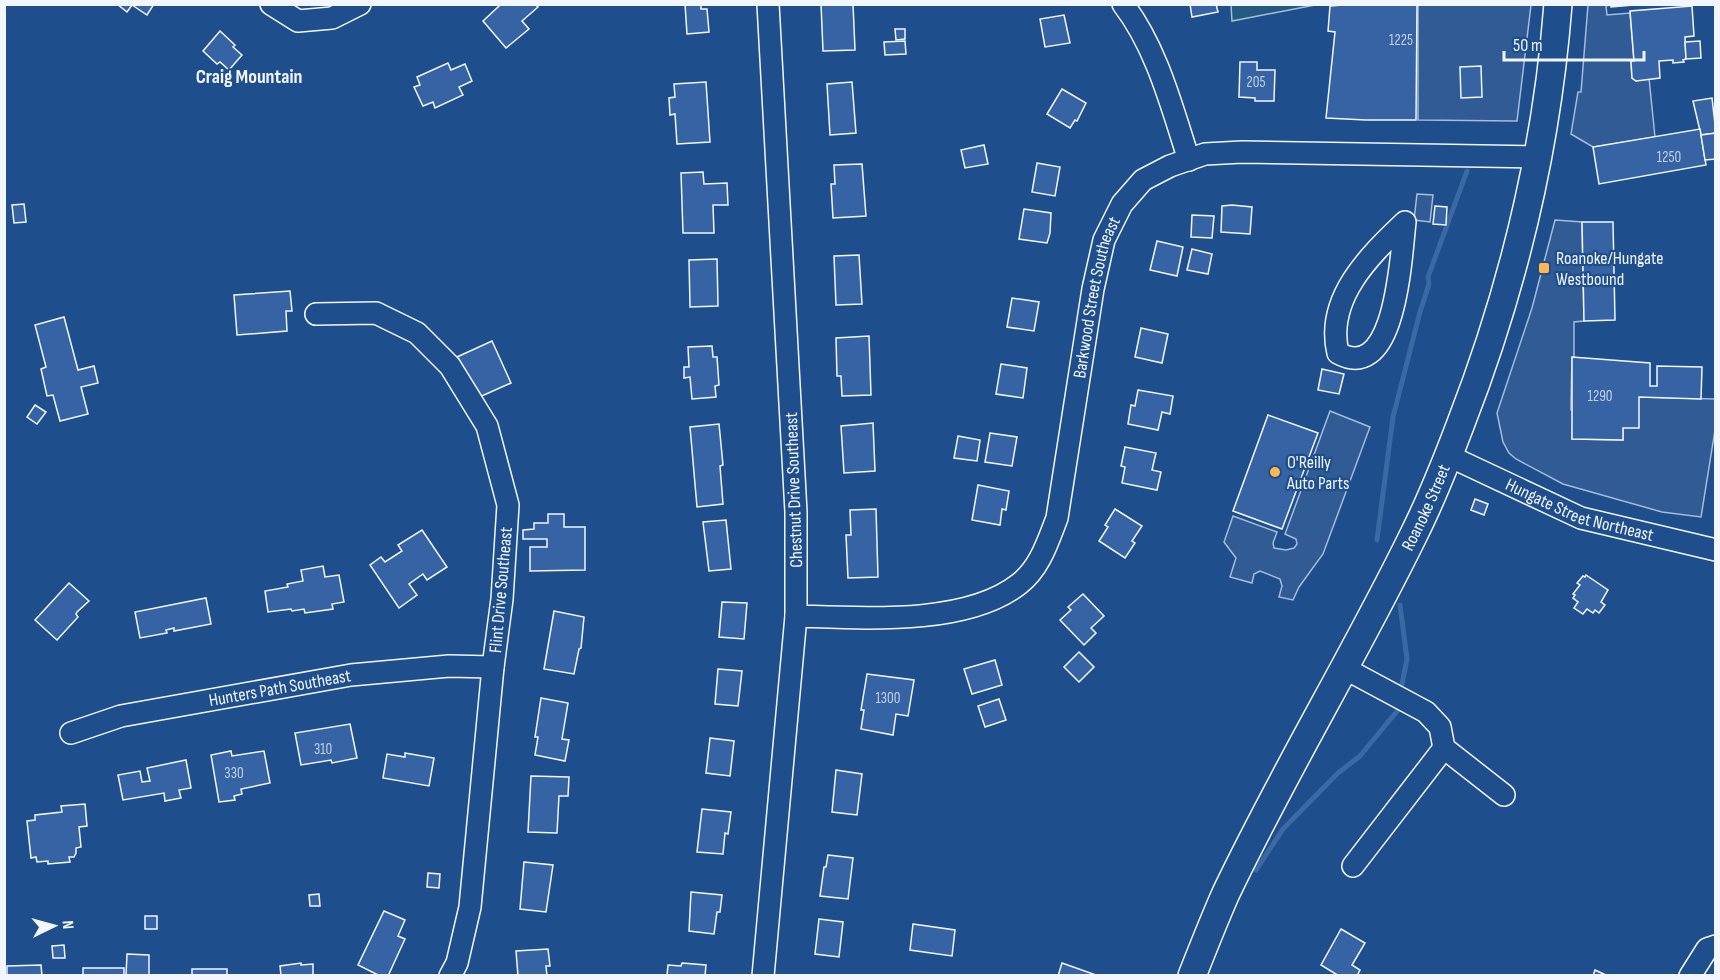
<svg xmlns="http://www.w3.org/2000/svg" width="1720" height="980" font-family="'Sofia Sans Condensed',sans-serif">
  <rect width="100%" height="100%" fill="#1f4e8c"/>
  <path fill="#245a82" stroke="#a8bbd7" stroke-width="1.5" d="M1231,5v-1l84,1 -83,16z"/>
  <g fill="#305b95" stroke="#a8bbd7" stroke-width="1.5">
    <path d="M1418,5h113l-14,116 -99,-1z"/>
    <path d="M1588,5h23l-5,1 1,9 23,-2 4,48 -3,1 1,16 4,3 13,-3 6,59 -62,10 -22,-13 7,-42h3z"/>
    <path d="M1417,194l16,1 -3,27 -16,-2z"/>
    <path d="M1555,220l27,2 2,99 -10,1v36h-2l-1,43v9h2l-1,29 51,1v-12l16,-31 76,2v31l-14,87 -39,-5 -99,-28 -47,-25 -7,-6 -6,-11 -6,-29 35,-105z"/>
    <path d="M1330,411l40,16 -47,127 -24,33 -6,13 -14,-3 3,-11 -2,-7 -20,-8 -6,3 -2,9 -22,-6 6,-19 -12,-16 9,-26 44,16 -4,11 1,5 12,2 8,-2 3,-4 -1,-5 -11,-5z"/>
  </g>
  <g fill="none" stroke-linecap="round" stroke-linejoin="round">
    <g stroke="#3b69a3" stroke-width="5">
      <path d="M1377,540l16,-123 27,-105 9,-28 -1,-7 39,-106"/>
      <path d="M1400,605l7,54 -5,25"/>
      <path d="M1256,870l27,-41 55,-56 22,-17 38,-46"/>
    </g>
  </g>
  <g fill="#3563a3" stroke="#f2f6ff" stroke-width="1.5">
    <path d="M117,4h37l-7,11 -15,-10 -5,7z"/>
    <path d="M498,4h37l3,3 -16,14 7,8 -23,19 -23,-27 16,-15z"/>
    <path d="M685,4h16v5h6l2,23 -22,2z"/>
    <path d="M821,4h32l2,46 -32,1z"/>
    <path d="M1190,4h26l2,8 -26,5z"/>
    <path d="M1355,4h62l-1,116h-50l-40,-2 9,-86 -7,-1 2,-25z"/>
    <path d="M1611,4h34l-34,3z"/>
    <path d="M1692,6l2,30 -9,1 1,22 -3,1 1,2 -11,1v-3l-14,1 1,17 -24,3 -4,-3 -1,-17h3l-4,-50z"/>
    <path d="M1064,15l6,28 -25,4 -5,-28z"/>
    <path d="M895,29h10v10l-9,1z"/>
    <path d="M220,31l15,14 -2,2 9,8 -13,15 -9,-8 -3,2 -14,-13z"/>
    <path d="M905,41l1,13 -21,1 -1,-13z"/>
    <path d="M1700,41l1,17 -15,1 -1,-17z"/>
    <path d="M1240,62h17v8h18l-1,31h-19v-3l-16,-1z"/>
    <path d="M448,63l3,7 14,-6 7,17 -13,6 4,8 -28,13 -2,-6 -10,4 -9,-19 6,-2 -3,-8z"/>
    <path d="M1481,66l1,31 -21,1 -1,-31z"/>
    <path d="M706,82l4,60 -33,2 -2,-30 -5,1 -1,-17 6,-1 -1,-13z"/>
    <path d="M852,82l4,51 -26,2 -3,-51z"/>
    <path d="M1062,89l24,14 -9,18 -2,-1 -5,8 -23,-14z"/>
    <path d="M1712,98l4,35 -15,2 -8,-34z"/>
    <path d="M1700,129l6,36 -107,19 -6,-37z"/>
    <path d="M1716,133v26l-11,1 -4,-25z"/>
    <path d="M984,145l4,19 -23,4 -4,-18z"/>
    <path d="M1037,163l23,4 -5,29 -23,-4z"/>
    <path d="M862,164l4,52 -33,2 -2,-34h4l-1,-19z"/>
    <path d="M703,172l1,12 23,-1 1,22h-15l1,28h-31l-2,-60z"/>
    <path d="M24,204l2,18 -12,1 -2,-18z"/>
    <path d="M1232,205l20,2 -2,27 -29,-2 1,-26z"/>
    <path d="M1435,206l12,1 -1,18 -13,-1z"/>
    <path d="M1024,209l27,4 -1,20 -3,10 -28,-4z"/>
    <path d="M1192,215l22,1 -2,22 -21,-1z"/>
    <path d="M1582,222h31l2,98 -31,1z"/>
    <path d="M1157,241l26,6 -6,29 -27,-6z"/>
    <path d="M1192,249l20,5 -4,20 -21,-4z"/>
    <path d="M859,255l3,49 -26,1 -2,-49z"/>
    <path d="M717,259l1,47 -28,1 -1,-47z"/>
    <path d="M290,291l2,20h-6l1,20 -50,4 -3,-40z"/>
    <path d="M1012,298l27,4 -5,29 -27,-4z"/>
    <path d="M64,317l14,53 16,-4 4,17 -17,4 7,27 -28,7 -7,-26 -6,1 -6,-27 5,-2 -11,-42z"/>
    <path d="M1141,328l27,6 -6,29 -27,-6z"/>
    <path d="M869,336l2,59 -29,1 -1,-20h-4l-1,-38z"/>
    <path d="M492,341l19,42 -36,16 -18,-42z"/>
    <path d="M712,346l1,11h4l2,28 -4,1 1,11 -24,2 -2,-22 -6,1v-11h5l-1,-20z"/>
    <path d="M1572,357l78,6v23h7v-20l45,1 -1,32 -62,-2v31h-16v12l-51,-1z"/>
    <path d="M1001,364l26,4 -4,30 -27,-4z"/>
    <path d="M1322,369l22,5 -5,20 -21,-4z"/>
    <path d="M1138,390l35,6 -3,18 -8,-2 -4,18 -30,-6 3,-19 4,1z"/>
    <path d="M35,405l11,7 -9,12 -10,-7z"/>
    <path d="M1268,415l50,18 -36,96 -49,-18z"/>
    <path d="M873,423l2,48 -31,2 -3,-47z"/>
    <path d="M719,424l4,41 -3,1 3,38 -26,3 -7,-80z"/>
    <path d="M990,433l27,4 -5,29 -27,-4z"/>
    <path d="M958,436l22,4 -3,21 -23,-3z"/>
    <path d="M1125,447l31,6 -4,17 9,2 -4,18 -35,-7 3,-16 -4,-1z"/>
    <path d="M978,485l31,6 -3,19 -4,-1 -2,16 -28,-5z"/>
    <path d="M1475,499l13,5 -4,11 -13,-5z"/>
    <path d="M876,509l2,68 -30,1 -2,-43h5l-1,-25z"/>
    <path d="M1115,509l27,17 -10,15 3,2 -10,15 -26,-17 9,-14 -3,-2z"/>
    <path d="M548,514h16v13h21v43l-55,1v-24h17v-8h-24v-9l11,-1v-6h14z"/>
    <path d="M726,520l5,49 -22,2 -6,-49z"/>
    <path d="M422,530l25,37 -20,13 -4,-6 -14,10 8,11 -18,13 -29,-43 11,-8 4,5 17,-11 -4,-6z"/>
    <path d="M323,566l2,11 14,-2 5,27 -12,2 1,5 -28,4 -1,-4 -12,2 -1,-2 -23,3 -3,-21 23,-4 -1,-3 16,-3 -2,-11z"/>
    <path d="M1586,575l22,15 -7,12 4,3 -6,8 -4,-3 -2,3 -6,-4 -4,5 -9,-6 4,-6 -5,-4 2,-3 -2,-1 7,-9 -3,-2 6,-7 2,1z"/>
    <path d="M69,583l20,18 -12,11 -1,2 2,3 -21,23 -22,-20z"/>
    <path d="M1083,594l21,22 -13,12 5,5 -12,12 -24,-25 11,-10 -3,-3z"/>
    <path d="M206,598l5,26 -37,7v-3l-8,2 1,3 -27,5 -5,-26z"/>
    <path d="M722,602l25,1 -3,36 -25,-2z"/>
    <path d="M554,611l30,6 -3,31 -2,1 -5,25 -30,-5z"/>
    <path d="M1079,652l15,15 -15,15 -15,-15z"/>
    <path d="M995,660l7,25 -30,9 -8,-25z"/>
    <path d="M718,669l24,2 -4,35 -23,-2z"/>
    <path d="M867,674l47,6 -6,36 -12,-2 -3,21 -32,-6 3,-19h-3z"/>
    <path d="M541,698l27,5 -6,36 7,1 -4,21 -30,-6 3,-18h-3z"/>
    <path d="M999,699l7,21 -21,7 -7,-21z"/>
    <path d="M350,724l7,34 -25,5 -1,-3 -30,5 -6,-32z"/>
    <path d="M710,738l24,3 -4,35 -24,-3z"/>
    <path d="M231,751l1,5 32,-5 6,32 -29,6 1,5 -8,2 1,4 -16,2 -8,-47z"/>
    <path d="M405,753l29,5 -5,28 -46,-8 4,-24 18,3z"/>
    <path d="M186,760l5,28 -12,2 2,8 -16,3 -1,-8 -41,7 -5,-25 22,-4 2,11 8,-1 -3,-13z"/>
    <path d="M836,770l26,4 -5,41 -25,-3z"/>
    <path d="M531,776l38,1 -1,19h-9l-2,37 -29,-1z"/>
    <path d="M85,804l2,22 -8,1 2,20 -5,1v5l-2,4h-5l1,5 -22,2v-3l-11,1 -1,-5 -5,1 -4,-37 8,-1v-5l27,-3 -1,-6z"/>
    <path d="M702,809l29,3 -3,22 -3,-1 -2,21 -26,-2z"/>
    <path d="M828,855l25,3 -5,41 -28,-3 4,-29h2z"/>
    <path d="M524,862l29,3 -7,47 -26,-3z"/>
    <path d="M428,873l12,1 -1,14 -12,-1z"/>
    <path d="M691,892l31,3 -2,17h-3l-3,22 -25,-3z"/>
    <path d="M319,894l1,12h-10l-1,-11z"/>
    <path d="M384,911l21,9 -7,16 7,3 -17,37h-8l-22,-11z"/>
    <rect x="145" y="916" width="12" height="13"/>
    <path d="M819,919l24,3 -4,35 -24,-3z"/>
    <path d="M913,924l42,6 -3,26 -42,-6z"/>
    <path d="M1341,929l24,14 -13,22 8,5 -3,6h-18l-18,-11z"/>
    <path d="M64,945l1,13h-12l-1,-12z"/>
    <path d="M548,949l2,17h-4l1,10h-29l-2,-25z"/>
    <path d="M127,954l22,1v21h-23z"/>
    <path d="M301,963v2l12,-1v12h-32l-1,-10z"/>
    <path d="M682,963l24,2 -1,11h-38l1,-11 13,1z"/>
    <path d="M1062,963l34,12v1h-38z"/>
    <path d="M41,965l1,11h-35v-10z"/>
    <rect x="83" y="968" width="41" height="8"/>
    <rect x="192" y="969" width="35" height="7"/>
    <path d="M1595,970l13,6h-15z"/>
  </g>
  <g fill="none" stroke-linecap="round" stroke-linejoin="round">
    <defs>
      <g id="minor">
        <path d="M271,4l27,17 34,-3 28,-14"/>
        <path d="M1123,4c34,44 49,104 66,156"/>
        <path d="M1405,222c-4,34 -9,163 -67,131 -13,-54 31,-97 67,-131z"/>
        <path d="M316,314l60,-1 41,20 33,33 37,60 21,79 -6,94 -9,68 -23,240 -13,56 -7,13"/>
        <path id="s1" d="M1449,456l132,62 135,32"/>
        <path id="s2" d="M796,616c65,2 170,10 223,-32 21,-16 29,-43 38,-66l36,-229 11,-49 18,-36 21,-24 27,-14 35,-12 37,-2 296,5"/>
        <path d="M1344,668l82,44 14,15 4,21 60,47"/>
        <path id="s3" d="M71,733l50,-17 230,-41 98,-9 44,1"/>
        <path d="M1353,866l91,-118"/>
        <path d="M763,976l33,-360v-104l-28,-508"/>
        <path d="M1690,976l17,-27 9,-3"/>
      </g>
      <g id="major">
        <path id="s4" d="M1192,976c11,-28 22,-56 34,-83 58,-122 129,-238 188,-359 18,-36 33,-74 47,-111 52,-134 86,-275 97,-419"/>
      </g>
    </defs>
    <use href="#minor" stroke="#f2f6ff" stroke-width="24"/>
    <use href="#major" stroke="#f2f6ff" stroke-width="30"/>
    <use href="#minor" stroke="#1f4e8c" stroke-width="21"/>
    <use href="#major" stroke="#1f4e8c" stroke-width="27"/>
  </g>
  <g fill="#ffb74d" stroke="#1f4e8c" stroke-width="2">
    <rect x="1538" y="262" width="12" height="12" rx="3"/>
    <circle cx="1275" cy="472" r="6"/>
  </g>
  <g text-anchor="middle" dominant-baseline="central" stroke-width="4.5" stroke-linejoin="round" paint-order="stroke">
    <g font-size="15" fill="#c3d1e8">
      <text x="1401" y="40">1225</text>
      <text x="1256" y="82">205</text>
      <text x="1669" y="157">1250</text>
      <text x="1600" y="396">1290</text>
      <text x="888" y="698">1300</text>
      <text x="323" y="749">310</text>
      <text x="234" y="773">330</text>
    </g>
    <g font-size="18" fill="#f2f6ff" stroke="#1f4e8c" text-anchor="start">
      <text x="1556" y="258">Roanoke/Hungate<tspan x="1556" dy="21">Westbound</tspan></text>
      <text x="1287" y="462">O'Reilly<tspan x="1287" dy="21">Auto Parts</tspan></text>
    </g>
    <g font-size="18" fill="#f2f6ff" stroke="#1f4e8c">
      <text stroke="none"><textPath href="#s2" startOffset="531">Barkwood Street Southeast</textPath></text>
      <text transform="translate(794 490) rotate(-92)">Chestnut Drive Southeast</text>
      <text stroke="none"><textPath href="#s4" startOffset="524">Roanoke Street</textPath></text>
      <text stroke="none"><textPath href="#s1" startOffset="142">Hungate Street Northeast</textPath></text>
      <text transform="translate(501 590) rotate(-85)">Flint Drive Southeast</text>
      <text stroke="none"><textPath href="#s3" startOffset="214">Hunters Path Southeast</textPath></text>
    </g>
    <g font-size="20" font-weight="bold" fill="#f2f6ff" stroke="#1f4e8c">
      <text x="249" y="77">Craig Mountain</text>
    </g>
  </g>
  <rect width="1720" height="980" fill="none" stroke="#f2f6ff" stroke-width="12"/>
  <g transform="translate(54 926) rotate(85)" stroke="#1f4e8c" stroke-width="4.5" paint-order="stroke">
  <path d="M0-4.5L10 22L0 15L-10 22Z" fill="#f2f6ff"/>
  <text y="-9" font-size="16" font-weight="bold" text-anchor="middle" fill="#f2f6ff">N</text>
  </g>
  <path d="M1504 51v9h140v-9" fill="none" stroke="#f2f6ff" stroke-width="3"/>
  <text x="1513" y="51" font-size="18" fill="#f2f6ff" stroke="#1f4e8c" stroke-width="4.5" paint-order="stroke">50 m</text>
</svg>
